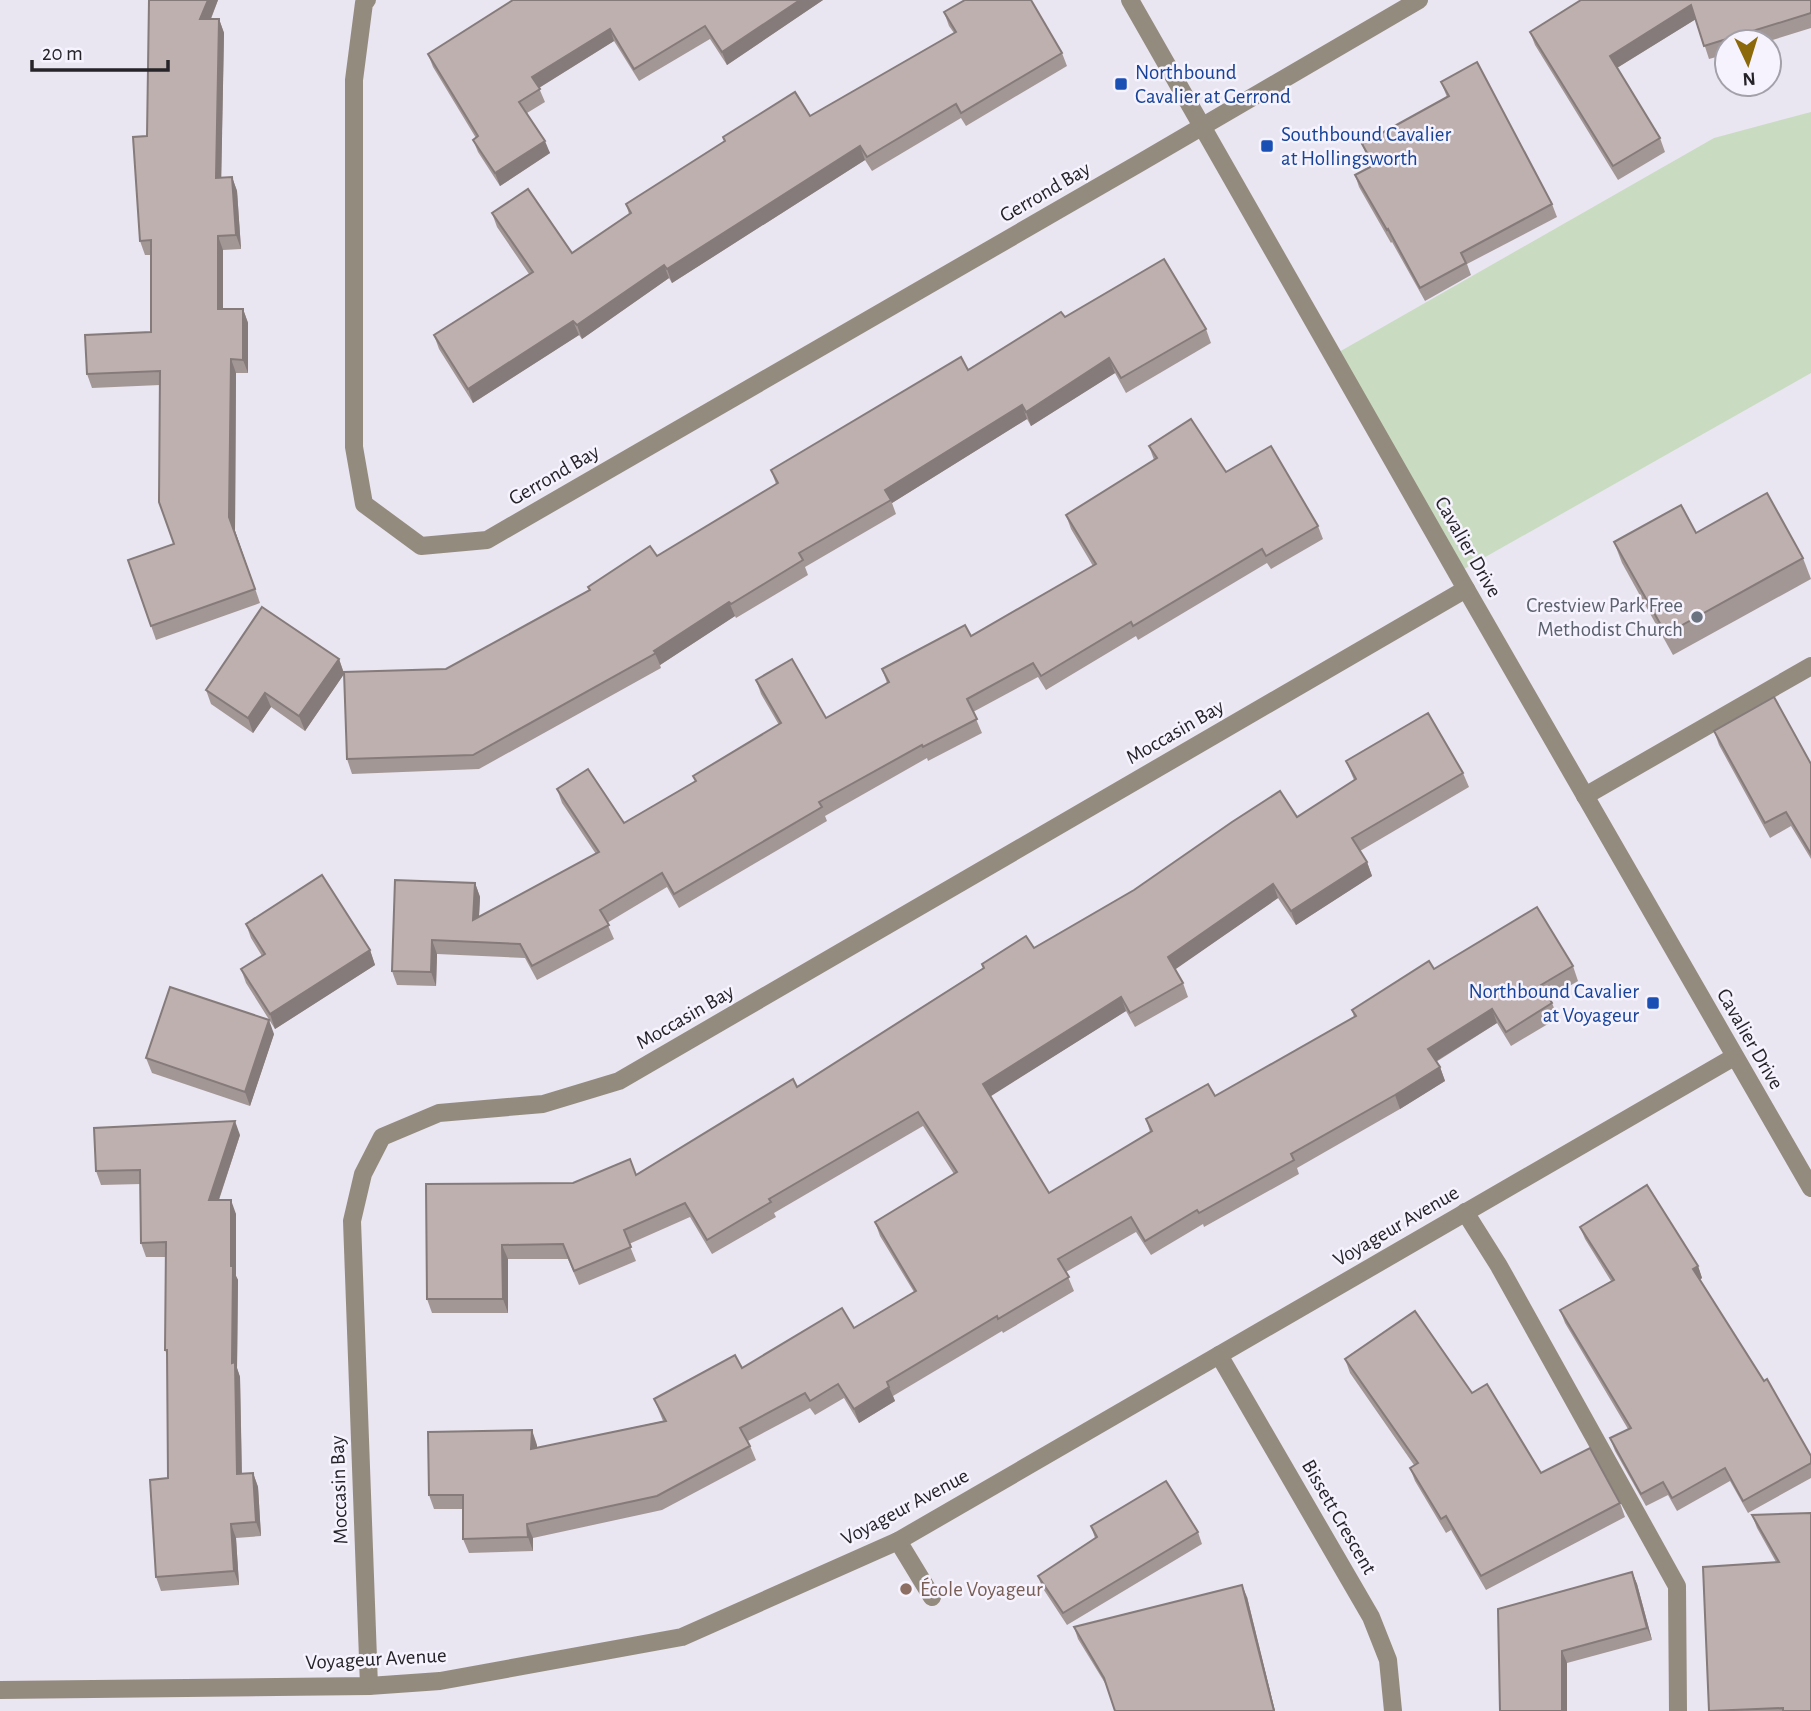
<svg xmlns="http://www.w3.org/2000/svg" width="1811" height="1711" font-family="'Alegreya Sans',sans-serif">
  <rect width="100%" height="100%" fill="#e9e5f1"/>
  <path fill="#c9dcc1" d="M1811,112v261l-354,200 -125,-217 382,-218z"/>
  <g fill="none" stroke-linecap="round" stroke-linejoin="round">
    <g stroke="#948b7f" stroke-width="18">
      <path d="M367,0l-3,3 -10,77v367l10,57 57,42 66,-6 651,-376 281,-164"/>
      <path d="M1130,0l336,589 345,599"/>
      <path d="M1585,796l226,-130"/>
      <path d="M1465,1212l34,54 178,320 1,125"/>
      <path d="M1219,1355l152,262 17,43 5,51"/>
      <path d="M898,1541l34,56"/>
      <path d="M369,1686l-17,-465 11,-47 19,-37 57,-24 104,-9 76,-23 847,-492"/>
      <path d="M0,1690l369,-4 71,-5 242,-44 216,-96 836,-484"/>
    </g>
  </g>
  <g fill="#a39796">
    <path d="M149,0h69l-7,19h8l5,14 -3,145 11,-1 5,14 4,58 -18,1v59h20l5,14v50h-12l-1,158 25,72 -104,37 -28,-80 46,-16 -14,-159 -68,3 -5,-14 64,-42v-77h-6l-5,-14 7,-105z"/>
    <path d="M513,0h310l-96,65 -17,-26 -71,42 -25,-40 -75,47 6,14 -18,11 23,40 -50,33 -22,-34 -5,-12 3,-2 -43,-71 -5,-13z"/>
    <path d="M1811,0v28l-45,14h-39v12l-18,5 -13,-40 -79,49 43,70 5,14 -47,28 -83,-135 -5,-13z"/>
    <path d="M944,12l118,41 5,13 -101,60 -5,-8 -89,53 -7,-11 -193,123 -3,-5 -87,61 -3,-4 -106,68 -34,-54 -5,-14 95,-61 -32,-47 -5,-14 80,40 57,-39 -3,-10 99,-62 -2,-5 87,-21 144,-83 -5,-7z"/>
    <path d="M1441,82l111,122 5,13 -90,47 4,11 -46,26 -33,-59 -1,1 -32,-56 -4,-12 17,-9 -5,-9 -5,-13 85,-47z"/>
    <path d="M1065,317l141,12 5,14 -85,50 -11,-20 -84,53 -4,-7 -135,84 4,11 -91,53 3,8 -72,43 -1,-2 -75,49 1,3 -182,101 -127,5 -5,-15 -3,-85 -39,57 -34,-24 -18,26 -42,-29 -5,-14 133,-31 5,14 102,-4 144,-79 -2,-3 69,-31 119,-72 -5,-14 197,-100z"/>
    <path d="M1149,446l77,26 92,54 5,13 -52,30 -4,-6 -129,77 -2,-4 -90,54 -8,-13 -65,35 9,21 -54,28 -1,-3 -102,58 2,5 -148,87 -12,-21 -60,36 7,16 -77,41 -12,-22 -88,-4 -1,32 -39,-1 -5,-14 83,-88 5,14 -1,20 117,-63 -34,-51 -5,-14 67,34 71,-42 -2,-5 86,-51 -18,-31 -5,-14 70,38 61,-35 -5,-14 89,-33 122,-70 -22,-37 -5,-14 88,-55z"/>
    <path d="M1696,533l107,25 8,21 -138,76 -51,-92 -8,-21z"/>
    <path d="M1714,731l97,33v95l-20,-33 -21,12 -51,-93z"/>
    <path d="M1346,761l117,12 6,14 -109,64 7,11 5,14 -76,49 -18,-27 -103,71 8,14 5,14 -53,30 -9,-16 -136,85 59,97 101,-61 -4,-13 69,-23 139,-79 -2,-7 82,-41 139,-3 5,15 -29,17 3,5 6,15 -47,28 -14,-23 -61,39 4,5 5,14 -45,28 -103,59 2,6 -95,53 -1,-3 -52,31 -15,-23 -70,40 8,19 -71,42 -1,-2 -109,65 2,5 -36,22 -15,-25 -29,17 -5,-7 -62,33 8,19 -94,50 -129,28v13l-64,2 -6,-14v-30h-29l-5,-14 108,-50v3l126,-27 -9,-22 200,-71 60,-36 -34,-56 -5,-14 79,-48 -31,-48 -149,87 2,4 -64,37 -22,-37 -61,27 7,17 -57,24 -11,-26h-60v54h-76l-5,-14 146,-116 63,-8 161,-88 186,-119 -1,-4 52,-16 263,-131 57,-37z"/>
    <path d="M246,924l124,26 5,15 -100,64 -29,-46 -5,-14 21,-13 -11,-18z"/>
    <path d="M274,1034l-24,72 -98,-33 -6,-15z"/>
    <path d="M240,1135l-21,65 17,14v62l2,4 -1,88 3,9 2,97 11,-1 5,14 3,49 -25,2 3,47 -78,6 -5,-14 12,-99 -1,-123 -2,-5v-93h-19l-5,-14v-59l-40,1 -5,-14z"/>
    <path d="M1580,1227l118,39 4,12 -2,2 111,176v22l-63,35 -18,-32 -53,30 -9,-16 -22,11 -31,-55 -5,-13 18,-9 -63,-106 -5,-13 51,-29 -26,-42z"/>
    <path d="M1345,1359l127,34 69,80 79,30 5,14 -139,73 -35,-60 -5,3 -31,-52 -5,-13 4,-3 -64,-92z"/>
    <path d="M1811,1513v198h-102l67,-149 -19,-34 -5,-13z"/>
    <path d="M1091,1526l107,6 4,12 -135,81 -25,-38 -4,-11 57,-38z"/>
    <path d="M1632,1572l5,12 15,56 -85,23 -67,48z"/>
    <path d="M1247,1597l28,114h-160l-7,-23 -30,-49 -4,-12z"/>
  </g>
  <g fill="#857b7a">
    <path d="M208,0h10l-13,33 -5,-14z"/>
    <path d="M800,0h23l-96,65 -5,-13z"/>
    <path d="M1691,5l5,14 -81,50 -5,-13z"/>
    <path d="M219,19l5,14 -3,159 -5,-14z"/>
    <path d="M610,29l4,12 -77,48 -5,-12z"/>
    <path d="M545,141l5,12 -50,33 -5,-13z"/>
    <path d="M860,146l5,14 -193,123 -5,-14z"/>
    <path d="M232,177l5,14 4,58 -5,-14z"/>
    <path d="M218,236l5,14v73l-5,-14z"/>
    <path d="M664,265l5,13 -87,61 -5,-14z"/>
    <path d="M243,309l5,14v50l-5,-13z"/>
    <path d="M573,321l6,14 -106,68 -5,-14z"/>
    <path d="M1109,358l6,15 -84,53 -5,-14z"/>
    <path d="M231,359l5,14 -1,158 25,72 -31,-86z"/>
    <path d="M1022,405l5,14 -135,84 -7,-13z"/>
    <path d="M729,602l6,14 -75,49 -6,-14z"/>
    <path d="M339,659l5,15 -39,57 -6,-15z"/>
    <path d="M265,693l6,14 -18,26 -5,-15z"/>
    <path d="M1367,862l5,14 -76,49 -5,-14z"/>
    <path d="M475,883l5,14 -2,37 -5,-14z"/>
    <path d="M1273,884l5,14 -105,73 -5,-14z"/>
    <path d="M432,940l5,14 -1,32 -5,-14z"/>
    <path d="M370,950l5,15 -100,64 -5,-15z"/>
    <path d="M1121,997l5,14 -138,87 -5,-14z"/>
    <path d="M1492,1009l5,14 -64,40 -5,-14z"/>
    <path d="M269,1020l5,14 -24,72 -5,-14z"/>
    <path d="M1440,1067l5,14 -45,28 -5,-14z"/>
    <path d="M235,1121l5,14 -26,79 -5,-14z"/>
    <path d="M231,1200l5,14v62l2,4 -1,88 3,9 2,111 -5,-14 -5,-111z"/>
    <path d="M502,1245l6,14v54l-5,-14z"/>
    <path d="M1698,1266l4,12 -5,3 -4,-12z"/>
    <path d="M889,1387l6,14 -36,22 -5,-14z"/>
    <path d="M532,1430l5,15v19l-6,-15z"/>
    <path d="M253,1473l5,14 3,49 -5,-14z"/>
    <path d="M231,1524l5,14 3,47 -5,-14z"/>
    <path d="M527,1524l6,14v13l-5,-14z"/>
    <path d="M1632,1572l5,12 15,56 -5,-12z"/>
    <path d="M1242,1585l5,12 28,114h-1z"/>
    <path d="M1562,1651l5,12v48h-5z"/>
  </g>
  <g fill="#beb0ae" stroke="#857b7a" stroke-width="2">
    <path d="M149,0h59l-8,19h19l-3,159 16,-1 4,58 -18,1v73h25v51l-12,-1 -2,158 26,72 -104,37 -23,-66 46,-16 -15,-42 1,-131 -73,3 -2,-39 66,-3v-92l-11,1 -7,-104 14,-1z"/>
    <path d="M513,0h287l-78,52 -17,-26 -71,43 -24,-40 -78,48 8,12 -21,13 26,39 -50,32 -22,-33 5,-4 -50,-82z"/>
    <path d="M965,0h66l31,53 -101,60 -5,-9 -89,53 -7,-11 -193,123 -3,-4 -87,60 -4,-4 -105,68 -34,-54 99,-63 -41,-59 36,-24 44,64 59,-40 -5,-9 99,-63 -2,-4 72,-45 15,24 146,-84 -12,-20z"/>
    <path d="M1581,0h230v13l-107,33 -13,-41 -81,51 50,82 -47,28 -83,-134z"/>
    <path d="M1477,62l75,142 -91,49 5,10 -46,25 -32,-59 -1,1 -32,-55 19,-10 -12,-21 87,-48 -8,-14z"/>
    <path d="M1164,259l42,70 -85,49 -12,-20 -83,54 -4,-7 -137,85 6,10 -92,53 4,7 -72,44 -2,-2 -75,49 2,2 -183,102 -126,4 -3,-87 102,-3 144,-79 -2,-3 62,-41 7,10 121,-73 -7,-13 190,-113 7,13 93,-58 4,5z"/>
    <path d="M1191,419l35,53 45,-26 47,80 -52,30 -4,-7 -129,77 -2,-4 -90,54 -8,-13 -66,36 10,20 -54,28 -1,-2 -103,57 3,5 -148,87 -12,-21 -62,37 9,15 -77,41 -12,-22 -88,-4 -1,32 -39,-1 3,-91 80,3 -2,37 126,-68 -42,-63 31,-20 36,54 72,-42 -3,-5 88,-53 -25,-43 36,-21 34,59 63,-36 -7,-13 83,-44 6,11 125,-72 -30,-49 91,-57 -8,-12z"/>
    <path d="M1767,493l36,65 -137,76 -52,-92 67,-37 15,28z"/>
    <path d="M262,607l77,52 -40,57 -34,-23 -17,25 -42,-28z"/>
    <path d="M1774,697l37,67v90l-25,-42 -21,11 -51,-92z"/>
    <path d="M1428,713l35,60 -111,65 15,24 -76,49 -18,-27 -105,73 15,26 -53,30 -9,-16 -138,87 66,109 103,-62 -6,-12 62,-35 7,12 141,-80 -4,-6 77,-49 5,8 103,-62 36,59 -32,19 11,18 -46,29 -14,-23 -64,40 12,18 -45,28 -104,59 3,6 -95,53 -2,-3 -52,31 -14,-24 -73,42 11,18 -71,42 -1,-3 -110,66 2,5 -35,22 -16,-25 -28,17 -5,-8 -65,35 10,18 -93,50 -130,28 1,13 -65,2v-44h-34l-1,-63 104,-2 -1,19 135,-28 -12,-22 81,-44 7,13 100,-60 12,20 62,-37 -41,-69 82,-50 -39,-60 -149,87 2,3 -64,38 -22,-37 -61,27 7,17 -57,24 -11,-27 -61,1 1,54h-76l-1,-115 147,-1 57,-24 6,16 157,-96 4,8 187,-119 -2,-4 44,-28 8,12 100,-58 98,-68 48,-31 17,26 59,-38 -10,-18z"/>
    <path d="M322,875l48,75 -100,64 -29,-45 24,-15 -19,-30z"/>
    <path d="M170,987l99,33 -24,72 -99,-34z"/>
    <path d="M235,1121l-26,79h22v66h2l-1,97 3,-1 2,112 16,-1 3,49 -25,2 3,47 -78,6 -6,-97 18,-2 -1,-128h-2l1,-108 -25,1 -1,-73 -44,1 -2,-43z"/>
    <path d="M1647,1185l51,81 -5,3 71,112 3,-2 44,77v7l-68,38 -18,-33 -53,30 -9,-16 -22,12 -31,-56 21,-10 -71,-118 54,-30 -34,-53z"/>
    <path d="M1415,1311l57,82 15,-9 54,89 49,-25 30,55 -139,73 -35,-60 -5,3 -31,-51 8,-5 -73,-104z"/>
    <path d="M1166,1481l32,51 -135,81 -25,-37 59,-39 -6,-11z"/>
    <path d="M1811,1513v198h-28v-3l-74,3 -6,-144 76,-5 -27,-47z"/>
    <path d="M1632,1572l15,56 -85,23v60h-62l-2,-102z"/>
    <path d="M1242,1585l32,126h-159l-11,-33 -30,-51z"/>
  </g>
  <g fill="#1a4fb4" stroke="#f6f3fe" stroke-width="2.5">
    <rect x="1114" y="77" width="14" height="14" rx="3.5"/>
    <rect x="1260" y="139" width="14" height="14" rx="3.5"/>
    <rect x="1646" y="996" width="14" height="14" rx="3.5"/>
  </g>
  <circle fill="#6b7280" stroke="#f6f3fe" stroke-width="2.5" cx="1697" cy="617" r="7"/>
  <circle fill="#8d6e63" stroke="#f6f3fe" stroke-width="2.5" cx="906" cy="1589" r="7"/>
  <g text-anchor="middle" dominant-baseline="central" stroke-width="5" stroke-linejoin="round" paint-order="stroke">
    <g font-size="21" fill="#164399" stroke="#f6f3fe" text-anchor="start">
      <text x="1135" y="72">Northbound<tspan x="1135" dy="24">Cavalier at Gerrond</tspan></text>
      <text x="1281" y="134">Southbound Cavalier<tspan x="1281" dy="24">at Hollingsworth</tspan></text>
      <text x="1639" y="991" text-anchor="end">Northbound Cavalier<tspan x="1639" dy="24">at Voyageur</tspan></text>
    </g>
    <g font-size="21" fill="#262429" stroke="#f6f3fe">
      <text transform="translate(1045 192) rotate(-30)">Gerrond Bay</text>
      <text transform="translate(554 475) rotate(-30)">Gerrond Bay</text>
      <text transform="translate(1468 547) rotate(60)">Cavalier Drive</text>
      <text transform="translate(1175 732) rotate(-30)">Moccasin Bay</text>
      <text transform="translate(685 1017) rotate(-30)">Moccasin Bay</text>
      <text transform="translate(1750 1039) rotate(60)">Cavalier Drive</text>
      <text transform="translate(1396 1226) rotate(-30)">Voyageur Avenue</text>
      <text transform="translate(339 1490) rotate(-92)">Moccasin Bay</text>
      <text transform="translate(905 1507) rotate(-28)">Voyageur Avenue</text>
      <text transform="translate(1339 1517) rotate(60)">Bissett Crescent</text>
      <text transform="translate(376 1659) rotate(-3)">Voyageur Avenue</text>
    </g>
    <g font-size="21" fill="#5b616d" stroke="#f6f3fe" text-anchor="end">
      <text x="1683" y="605">Crestview Park Free<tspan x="1683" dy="24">Methodist Church</tspan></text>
    </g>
    <g font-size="21" fill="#785e54" stroke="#f6f3fe" text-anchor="start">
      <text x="920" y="1589">École Voyageur</text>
    </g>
  </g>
  <g transform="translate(1748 63) rotate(176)"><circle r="33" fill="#f6f3fe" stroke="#a3a0a9" stroke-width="2"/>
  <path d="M0-5L12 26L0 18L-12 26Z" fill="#8c6a0c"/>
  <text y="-10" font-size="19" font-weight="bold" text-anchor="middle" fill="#262429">N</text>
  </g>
  <path d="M32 60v10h136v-10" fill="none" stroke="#262429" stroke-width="3.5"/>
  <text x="42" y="60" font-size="21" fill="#262429" stroke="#f6f3fe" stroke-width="5" paint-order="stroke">20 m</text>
</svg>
